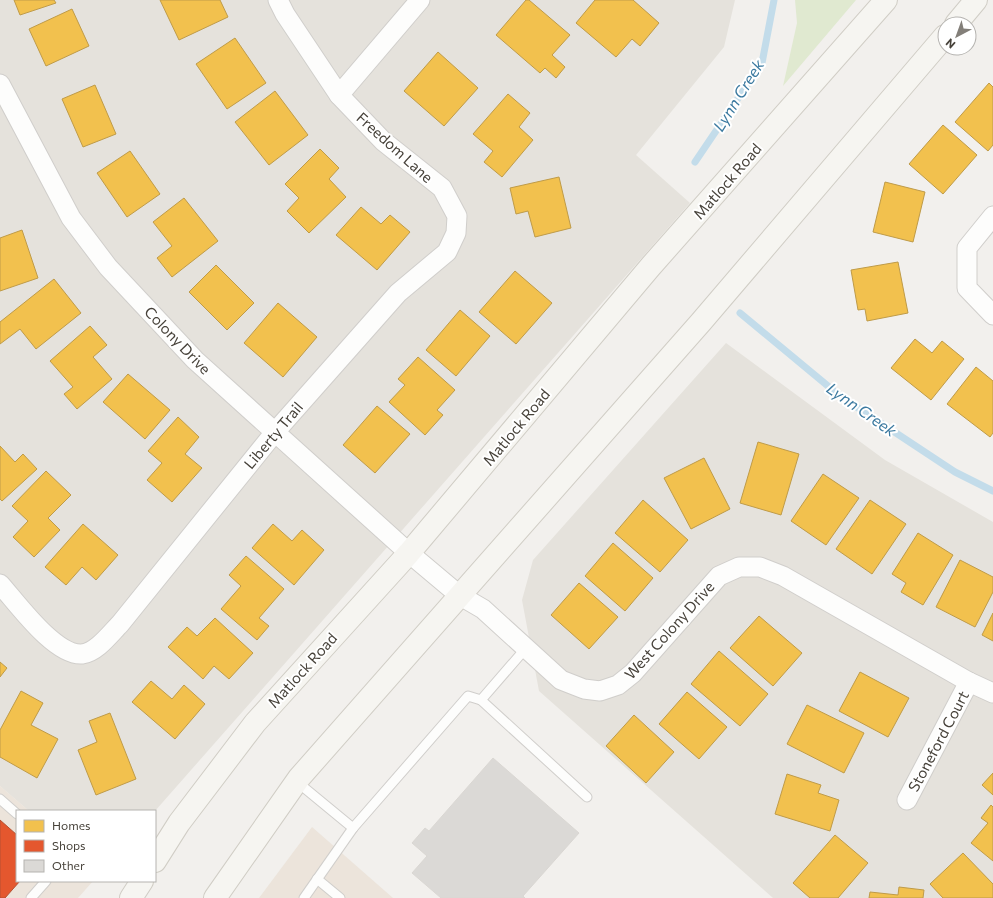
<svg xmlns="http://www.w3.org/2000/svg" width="993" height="898" font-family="Commissioner,sans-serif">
  <rect width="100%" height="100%" fill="#f2f0ed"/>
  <g fill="#e5e2dc">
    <path d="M0,0h735l-11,47 -88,108 54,48 -535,608h-126l-29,-25z"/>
    <path d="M726,343l159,117 108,62v376h-220l-234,-207 -17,-91 11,-40z"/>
  </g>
  <g fill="#ece4db">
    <path d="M0,786l29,25h-12v70h76l-15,17h-78z"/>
    <path d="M312,827l81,71h-134z"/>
  </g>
  <path fill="#e0e9d0" d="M795,0h61l-73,86 14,-63z"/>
  <g fill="#f2c14e" stroke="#bf9b48">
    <path d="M14,0h40l2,3 -36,12z"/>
    <path d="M160,0h60l8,17 -49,23z"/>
    <path d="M526,0h3l41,35 -18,20 13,12 -9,11 -11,-10 -5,5 -44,-38z"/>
    <path d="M595,0h38l26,23 -19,23 -8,-7 -16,18 -40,-34z"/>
    <path d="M72,9l17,37 -43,20 -17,-37z"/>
    <path d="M235,38l31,45 -39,26 -31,-45z"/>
    <path d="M438,52l40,36 -34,38 -40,-35z"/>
    <path d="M989,83l4,4v58l-5,6 -33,-29z"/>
    <path d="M95,85l21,49 -33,13 -21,-48z"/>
    <path d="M275,91l33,44 -39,30 -34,-43z"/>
    <path d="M508,94l22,19 -11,14 14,13 -31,37 -18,-15 9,-11 -20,-17z"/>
    <path d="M943,125l34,30 -34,39 -34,-30z"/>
    <path d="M320,149l19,19 -10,11 17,18 -37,36 -22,-22 12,-13 -14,-14z"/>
    <path d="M130,151l30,43 -33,23 -30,-44z"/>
    <path d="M559,177l12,51 -36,9 -7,-26 -12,3 -6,-26z"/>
    <path d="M885,182l40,10 -12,50 -40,-10z"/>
    <path d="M184,198l34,43 -46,36 -15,-19 15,-12 -19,-24z"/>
    <path d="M361,207l20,17 9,-9 20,17 -33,38 -41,-35z"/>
    <path d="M22,230l16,48 -38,13v-53z"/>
    <path d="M898,262l10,51 -41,8 -2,-12 -7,1 -7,-40z"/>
    <path d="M216,265l38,38 -27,27 -38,-38z"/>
    <path d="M515,271l37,32 -36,41 -37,-32z"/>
    <path d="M54,279l27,34 -45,36 -16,-20 -20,15v-22z"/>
    <path d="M278,303l39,34 -34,40 -39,-34z"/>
    <path d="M460,310l30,26 -34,40 -30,-26z"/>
    <path d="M90,326l17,19 -14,12 19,22 -35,30 -13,-15 9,-7 -23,-26z"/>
    <path d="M915,339l17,14 10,-12 22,18 -33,41 -40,-32z"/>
    <path d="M418,357l37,33 -18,20 6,5 -18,20 -36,-33 16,-17 -7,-6z"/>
    <path d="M976,367l17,14v52l-3,4 -43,-33z"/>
    <path d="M128,374l42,36 -25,29 -42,-37z"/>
    <path d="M377,406l33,28 -35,39 -32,-28z"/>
    <path d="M178,417l21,20 -14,17 17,14 -30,34 -25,-22 15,-17 -14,-12z"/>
    <path d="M758,442l41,12 -18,61 -41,-12z"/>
    <path d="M0,446l15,16 8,-8 14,15 -35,32 -2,-2z"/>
    <path d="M704,458l26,51 -39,20 -27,-51z"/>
    <path d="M46,471l25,24 -23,23 12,12 -26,27 -21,-20 15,-16 -16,-15z"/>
    <path d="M823,474l36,24 -33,47 -35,-24z"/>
    <path d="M643,500l45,40 -28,32 -45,-39z"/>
    <path d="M870,500l36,24 -34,50 -36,-25z"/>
    <path d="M83,524l35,31 -22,25 -14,-13 -16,18 -21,-18z"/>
    <path d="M273,524l19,17 10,-11 22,20 -30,35 -42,-37z"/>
    <path d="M918,533l35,22 -30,50 -22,-13 5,-9 -14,-9z"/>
    <path d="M613,543l40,35 -28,33 -40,-35z"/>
    <path d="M246,556l38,33 -25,29 10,8 -12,14 -36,-31 20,-23 -12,-11z"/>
    <path d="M960,560l33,17v15l-18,35 -39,-20z"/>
    <path d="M579,583l39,34 -29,32 -38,-34z"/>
    <path d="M993,613v28l-11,-6z"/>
    <path d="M759,616l43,37 -29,33 -43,-38z"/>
    <path d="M215,618l38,35 -24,26 -15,-13 -11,13 -35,-32 19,-20 10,9z"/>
    <path d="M719,651l49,43 -28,32 -49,-42z"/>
    <path d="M0,662l7,6 -7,9z"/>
    <path d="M860,672l49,26 -21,39 -49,-26z"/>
    <path d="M151,681l21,18 12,-14 21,19 -30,35 -43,-37z"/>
    <path d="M21,691l22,12 -12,22 27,14 -21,39 -37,-21v-27z"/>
    <path d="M687,692l40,35 -28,32 -40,-35z"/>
    <path d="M807,705l57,28 -20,40 -57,-29z"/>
    <path d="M110,713l26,66 -40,16 -18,-45 19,-8 -8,-21z"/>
    <path d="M634,715l40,37 -28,31 -40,-37z"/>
    <path d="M993,773v22l-11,-10z"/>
    <path d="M787,774l34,11 -3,8 21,7 -9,31 -55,-17z"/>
    <path d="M991,805l2,2v54l-22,-18 17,-20 -7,-5z"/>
    <path d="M835,835l33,28 -30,35h-28l-17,-15z"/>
    <path d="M963,853l30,31v14h-50l-13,-14z"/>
    <path d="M899,887l25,3 -1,8h-54l1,-6 28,3z"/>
  </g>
  <path fill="#e4572e" stroke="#b55132" d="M0,820l17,15v46h3l-15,17h-5z"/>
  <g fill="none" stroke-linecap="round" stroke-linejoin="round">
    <g stroke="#c3dcea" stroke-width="7">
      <path d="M695,162l67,-99 12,-63"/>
      <path d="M740,313l100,83 115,76 38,19"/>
    </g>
  </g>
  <path fill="#dbd9d6" stroke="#dad7d3" d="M493,758l86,75 -56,63 2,2h-84l-29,-25 15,-17 -15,-13 13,-15 4,3z"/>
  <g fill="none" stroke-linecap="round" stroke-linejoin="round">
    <defs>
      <g id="service">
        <path d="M481,700l45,-52"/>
        <path d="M296,781l57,47 115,-132 13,4 106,97"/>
        <path d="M0,799l17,15"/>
        <path d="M317,879l23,19"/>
        <path d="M31,898l15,-17"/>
        <path d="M304,898l49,-70"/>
      </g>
      <g id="minor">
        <path d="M0,84l71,134 37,49 87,93 214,193 50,42 24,14 78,71 23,9 16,2 18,-6 15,-12 86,-97 20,-9h21l23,9 186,106 24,11"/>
        <path d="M339,95l81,-95"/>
        <path d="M993,216l-26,32v40l26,27"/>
        <path d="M0,584c17,19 55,72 82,70 15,-2 28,-20 38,-30l155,-192 123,-139 49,-41 9,-19 1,-17 -15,-28 -59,-47 -44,-46 -54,-81 -7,-14"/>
        <path d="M907,800l62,-118"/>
      </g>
      <g id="secondary">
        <path d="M956,24l20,-24"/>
        <path d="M155,861l24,-38 76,-100 154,-170 242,-287 235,-266"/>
        <path d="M131,898l11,-17"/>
        <path d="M215,898l84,-120 402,-456 244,-286"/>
      </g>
    </defs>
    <use href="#service" stroke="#d0cecb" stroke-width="11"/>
    <use href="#minor" stroke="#d0cecb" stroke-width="21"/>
    <use href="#secondary" stroke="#d0cdc5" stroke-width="24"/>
    <use href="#service" stroke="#fdfdfc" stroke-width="9"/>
    <use href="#minor" stroke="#fdfdfc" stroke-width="19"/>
    <use href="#secondary" stroke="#f6f5f1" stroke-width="22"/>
  </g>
  <g text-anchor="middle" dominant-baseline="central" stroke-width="4" stroke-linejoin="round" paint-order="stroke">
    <g font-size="15" fill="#47423a" stroke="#fff">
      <text transform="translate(395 147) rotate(42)">Freedom Lane</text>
      <text transform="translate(727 181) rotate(-49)">Matlock Road</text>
      <text transform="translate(178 340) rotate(46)">Colony Drive</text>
      <text transform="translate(516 427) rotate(-50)">Matlock Road</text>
      <text transform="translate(273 435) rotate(-50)">Liberty Trail</text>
      <text transform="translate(669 630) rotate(-48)">West Colony Drive</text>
      <text transform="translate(302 670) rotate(-48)">Matlock Road</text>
      <text transform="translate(938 741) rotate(-62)">Stoneford Court</text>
    </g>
    <g font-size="16" font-style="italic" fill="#3c7aa0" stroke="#fff">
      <text transform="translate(738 95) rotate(-58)">Lynn Creek</text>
      <text transform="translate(862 409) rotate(35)">Lynn Creek</text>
    </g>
  </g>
  <rect x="16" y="810" width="140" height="72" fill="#ffffff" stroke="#b5b3b0"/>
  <rect x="24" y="820" width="20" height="12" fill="#f2c14e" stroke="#b5b3b0"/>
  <text x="52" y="830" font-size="12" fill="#47423a">Homes</text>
  <rect x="24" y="840" width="20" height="12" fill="#e4572e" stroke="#b5b3b0"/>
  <text x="52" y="850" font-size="12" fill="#47423a">Shops</text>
  <rect x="24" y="860" width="20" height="12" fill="#dbd9d6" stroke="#b5b3b0"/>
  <text x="52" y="870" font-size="12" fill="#47423a">Other</text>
  <g transform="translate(957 36) rotate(221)"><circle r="19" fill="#ffffff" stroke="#b5b3b0"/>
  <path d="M0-3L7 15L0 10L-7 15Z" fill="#837f79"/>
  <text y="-6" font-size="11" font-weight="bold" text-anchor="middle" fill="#47423a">N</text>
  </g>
</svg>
